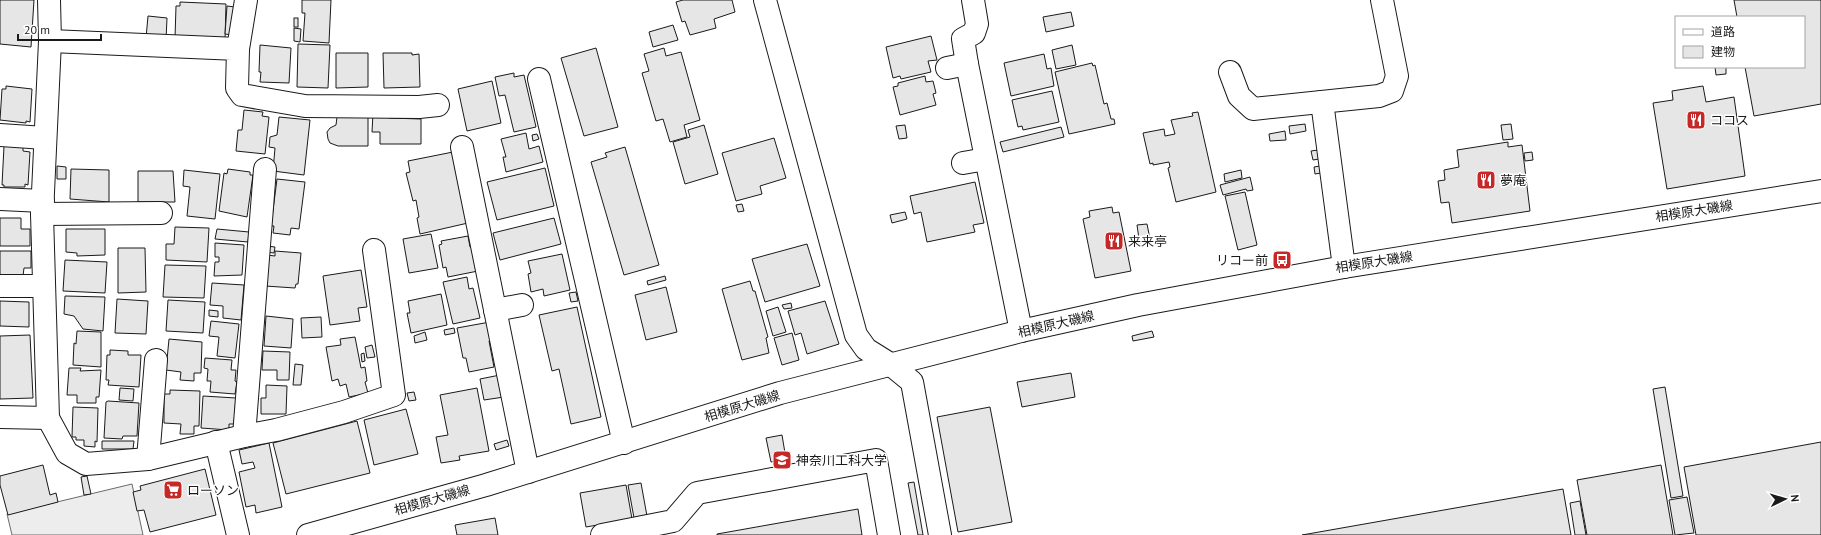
<svg xmlns="http://www.w3.org/2000/svg" width="1821" height="535" font-family="'PT Sans','Noto Sans JP',sans-serif">
  <rect width="100%" height="100%" fill="#fff"/>
  <path fill="#ededed" stroke="#6a6a6a" d="M132,484l11,51h-131l-5,-21z"/>
  <g fill="#e6e6e6" stroke="#1a1a1a">
    <path d="M0,0h34l-3,47 -31,-3z"/>
    <path d="M302,0h29l-2,43 -26,-2 2,-28h-3z"/>
    <path d="M683,0h49l3,12 -21,7 2,9 -26,7 -5,-14 -3,1 -6,-20z"/>
    <path d="M1734,0h87v104l-67,12 -9,-49h59v-50h-67z"/>
    <path d="M180,2l46,2 -1,36 -50,-2 1,-32h4z"/>
    <path d="M227,6l8,1 -3,28 -7,-1z"/>
    <path d="M1071,12l3,14 -28,6 -3,-15z"/>
    <path d="M148,16l19,2 -1,22 -20,-2z"/>
    <rect x="294" y="18" width="4" height="9"/>
    <path d="M673,25l5,15 -25,7 -4,-15z"/>
    <path d="M294,28l7,1 -1,13 -6,-1z"/>
    <path d="M931,36l6,24 -9,1 3,11 -30,7 -1,-3 -7,2 -7,-31z"/>
    <path d="M298,44l32,1 -2,43 -31,-1z"/>
    <path d="M260,45l31,3 -2,35 -29,-1 1,-10h-2z"/>
    <path d="M1072,45l4,20 -20,4 -4,-19z"/>
    <path d="M596,48l22,79 -34,9 -23,-78z"/>
    <path d="M664,48l2,8 15,-4 19,68 -16,5 3,12 -17,5 -7,-23 -7,2 -14,-48 7,-2 -5,-17z"/>
    <path d="M336,53h32v34l-32,1z"/>
    <path d="M383,53h29v2l7,-1 1,33 -36,1z"/>
    <path d="M1044,54l3,15 4,-1 3,18 -43,10 -7,-33z"/>
    <path d="M1092,63l1,3 2,-1 9,39 3,-1 4,16h3l1,5 -46,10 -14,-62z"/>
    <path d="M1715,67h11v7l-10,1z"/>
    <path d="M514,73v4l10,-2 12,52 -22,5 -9,-37 -6,1 -4,-19z"/>
    <path d="M925,76l1,6 7,-1 3,12 -3,1 3,11 -36,10 -7,-28 5,-1v-3z"/>
    <path d="M492,81l9,42 -34,8 -9,-42z"/>
    <path d="M6,86l26,3 -2,33 -4,-1v2l-26,-3 2,-31h4z"/>
    <path d="M1703,86l3,16 28,-5 11,79 -78,13 -14,-86 20,-3 -1,-9z"/>
    <path d="M1052,91l7,31 -36,8 -1,-4 -4,1 -6,-27z"/>
    <path d="M244,110l19,2 -1,4 7,1 -4,37 -29,-3 2,-21h4z"/>
    <path d="M1198,112l18,80 -40,10 -8,-34 2,-1 -1,-5 -16,3v-2l-3,1 -7,-31 21,-4 1,7 10,-2 -4,-14 22,-4 -1,-3z"/>
    <path d="M373,113h16v5l32,1v25h-41v-12h-8z"/>
    <path d="M368,114v32h-30l-8,-3 -2,-4 -1,-7 3,-4 6,-3 1,-8z"/>
    <path d="M279,117l31,3 -6,55 -31,-4 2,-23 -6,-1 1,-10 7,-2z"/>
    <path d="M1305,124l1,7 -16,3 -1,-8z"/>
    <path d="M1511,124l2,15 -10,1 -2,-15z"/>
    <path d="M704,125l14,49 -33,10 -12,-42 17,-5 -2,-7z"/>
    <path d="M905,125l2,13 -8,1 -3,-13z"/>
    <path d="M1061,127l3,10 -61,15 -3,-10z"/>
    <path d="M1285,131l1,9 -16,1 -1,-7z"/>
    <path d="M526,133l3,16 10,-3 4,16 -37,10 -3,-15h3l-5,-18z"/>
    <path d="M537,134l2,5 -6,2 -1,-6z"/>
    <path d="M774,138l12,40 -26,8 2,8 -26,7 -14,-48z"/>
    <path d="M1508,142v5l14,-2 8,66 -78,12 -3,-21 -8,1 -3,-22 7,-1 -1,-10 15,-3 -2,-17z"/>
    <path d="M4,146l19,1v4l7,1 -2,33 -3,-1v3h-21v-2h-2z"/>
    <path d="M625,147l34,118 -35,10 -33,-113 16,-5 -2,-4z"/>
    <path d="M1318,150l1,9 -6,1 -2,-9z"/>
    <path d="M453,152l15,71 -48,11 -3,-16 2,-1 -3,-17 -3,1 -7,-28 4,-1 -2,-11z"/>
    <path d="M1532,152l1,8 -8,1 -1,-8z"/>
    <path d="M57,166l9,1v12h-9z"/>
    <path d="M1320,166l1,7 -6,1 -1,-7z"/>
    <path d="M545,168l9,38 -57,14 -10,-38z"/>
    <path d="M71,169l38,1v32l-39,-3z"/>
    <path d="M228,169l22,3v3h3l-6,42 -28,-6 5,-38 3,1z"/>
    <path d="M184,170l36,4 -5,45 -28,-3 3,-29 -7,-1z"/>
    <path d="M1241,170l1,8 -17,4 -1,-8z"/>
    <path d="M138,171h35l2,31h-37z"/>
    <path d="M1250,177l3,13 -6,1 -1,-2 -23,6 -3,-10z"/>
    <path d="M277,179l28,3 -6,47 -8,-1 -1,7 -17,-2 1,-7h-3z"/>
    <path d="M975,182l9,41 -11,2 2,7 -48,10 -6,-30 -7,2 -4,-18z"/>
    <path d="M1245,192l12,53 -19,5 -13,-54z"/>
    <path d="M742,204l2,7 -6,1 -2,-7z"/>
    <path d="M1112,207l1,6 6,-1 12,59 -36,7 -12,-59 7,-2 -1,-6z"/>
    <path d="M905,212l2,7 -15,4 -2,-8z"/>
    <path d="M0,218h21v11h9v17h-30z"/>
    <path d="M554,218l7,26 -61,16 -7,-27z"/>
    <path d="M1147,224l4,20 -11,2 -3,-21z"/>
    <path d="M175,227l34,1 -2,34 -41,-2v-16h8z"/>
    <path d="M66,229h39v26l-28,1v-3l-11,-1z"/>
    <path d="M217,229l32,3 -1,10 -33,-3z"/>
    <path d="M431,234l7,34 -29,5 -6,-34z"/>
    <path d="M468,236l2,11h3l5,24 -30,6 -2,-10 -3,1 -4,-23 3,-1 -1,-3z"/>
    <path d="M215,243l29,2 -2,30 -28,1 1,-14h4v-5h-4z"/>
    <path d="M807,244l13,42 -55,16 -13,-43z"/>
    <path d="M266,246l9,1 -1,6 -8,-1z"/>
    <path d="M118,248h27l1,44 -28,1z"/>
    <path d="M0,251h31v17h-7l-1,8 -23,-1z"/>
    <path d="M275,251l26,2 -3,31h-2l-1,4 -30,-2 2,-31 8,1z"/>
    <path d="M562,254l8,36 -26,6 -1,-7 -12,3 -3,-18 3,-1 -3,-12z"/>
    <path d="M65,260l42,2 -2,31 -42,-2z"/>
    <path d="M165,265l41,1 -2,32 -41,-1z"/>
    <path d="M361,270l6,37 -9,1 2,13 -30,4 -7,-49z"/>
    <path d="M665,276l1,4 -18,5 -1,-4z"/>
    <path d="M467,277l2,12 4,-1 7,30 -27,6 -10,-42z"/>
    <path d="M750,281l3,10h2l13,46 -2,1 3,15 -27,7 -20,-71z"/>
    <path d="M212,283l32,2 -3,35 -18,-2v-12l-13,-1z"/>
    <path d="M666,287l11,45 -31,8 -11,-45z"/>
    <path d="M576,292l2,9 -7,1 -2,-9z"/>
    <path d="M441,294l6,31 -36,8 -4,-20h3l-2,-12z"/>
    <path d="M65,296l40,1 -2,34 -20,-2 -9,-13 -10,-2z"/>
    <path d="M117,299l31,2 -2,33 -31,-1z"/>
    <path d="M168,300l37,2 -2,31 -37,-2z"/>
    <path d="M0,301l29,1v25l-29,-1z"/>
    <path d="M825,301l14,43 -32,10 -6,-21 -6,2 -7,-24z"/>
    <path d="M791,303l1,5 -8,1 -2,-4z"/>
    <path d="M577,307l24,110 -30,7 -12,-55 -7,2 -13,-56z"/>
    <path d="M778,307l8,25 -13,4 -7,-25z"/>
    <path d="M209,310l9,1v6l-9,-1z"/>
    <path d="M266,316l27,3 -2,29 -27,-2z"/>
    <path d="M321,317l1,20 -20,1 -1,-20z"/>
    <path d="M211,321l28,3 -4,34 -18,-2 2,-19 -10,-1z"/>
    <path d="M490,322l4,18 -5,1 5,26 -25,5 -3,-14h-3l-6,-30z"/>
    <path d="M454,328l1,5 -10,2 -1,-5z"/>
    <path d="M77,331l24,1v35l-28,-2 1,-22 2,1z"/>
    <path d="M1152,331l2,6 -21,4 -1,-5z"/>
    <path d="M425,332l2,8 -12,3 -1,-7z"/>
    <path d="M792,333l7,27 -17,5 -8,-27z"/>
    <path d="M30,335l3,63 -33,1v-63z"/>
    <path d="M355,337l6,31 4,-1 2,14 -2,1 3,11 -19,4 -3,-13 -6,2 -2,-7 -6,2 -6,-34 15,-2 -1,-6z"/>
    <path d="M169,339l33,3 -1,31h-7v8l-14,-1 1,-8 -15,-2z"/>
    <path d="M372,345l3,12 -8,1 -2,-11z"/>
    <path d="M110,350l18,1v4h13l-2,32 -31,-2 1,-5h-3l1,-25h3z"/>
    <path d="M263,351l27,1 -1,28h-12v-10h-15z"/>
    <path d="M364,353l1,8 -3,1 -1,-8z"/>
    <path d="M205,358l27,2 -1,10h5l-1,11 2,1 -2,12 -25,-2 1,-11h-4l1,-12 -4,-1z"/>
    <path d="M295,364l8,1 -2,20h-8z"/>
    <path d="M69,368h12l-1,3 21,-1 -2,27h-3v6h-19v-8h-10z"/>
    <path d="M1071,373l4,24 -53,10 -5,-25z"/>
    <path d="M500,375l4,22 -20,3 -4,-21z"/>
    <path d="M266,385l21,1 -1,28h-25v-16h5z"/>
    <path d="M1665,387l18,109 -12,2 -18,-109z"/>
    <path d="M120,388l14,1 -1,12 -14,-1z"/>
    <path d="M477,388l12,63 -30,5 1,4 -19,3 -5,-26 12,-2 -8,-40z"/>
    <path d="M170,390l30,1 -1,35h-5v8h-14l1,-10 -17,-1v-29h6z"/>
    <path d="M414,392l2,8 -7,1 -2,-8z"/>
    <path d="M203,396l33,2 -2,26h-5v6l-28,-2z"/>
    <path d="M108,401l31,2 -2,33h-14l-1,3 -18,-1 2,-36z"/>
    <path d="M73,407l25,1 -1,34 -2,-1v6l-11,-1v-6h-8v-3h-4z"/>
    <path d="M990,407l22,115 -54,10 -21,-115z"/>
    <path d="M406,409l12,45 -44,11 -10,-45z"/>
    <path d="M357,421l13,52 -84,21 -13,-51z"/>
    <path d="M782,435l4,24 -15,3 -5,-24z"/>
    <path d="M507,440l2,6 -13,4 -2,-6z"/>
    <path d="M102,441h32l-1,8h-31z"/>
    <path d="M1821,442v93h-125l-12,-68z"/>
    <path d="M269,443l13,64 -26,6 -1,-8 -9,2 -7,-35 16,-4 -2,-6 -11,2 -3,-14z"/>
    <path d="M43,465l7,30 6,-2 2,9 -50,13 -8,-30v-9z"/>
    <path d="M1661,465l12,70h-86l-10,-55z"/>
    <path d="M205,469l11,46 -66,17 -6,-22 -7,1 -4,-19 8,-2 -1,-4z"/>
    <path d="M87,476l4,18 -7,1 -3,-18z"/>
    <path d="M914,482l9,53h-5l-10,-52z"/>
    <path d="M641,483l6,33 -13,2 -6,-33z"/>
    <path d="M626,485l6,34 -46,8 -6,-34z"/>
    <path d="M1563,489l8,46h-269z"/>
    <path d="M1687,497l7,36 -19,2 -6,-35z"/>
    <path d="M1580,501l6,34h-11l-5,-32z"/>
    <path d="M858,509l4,26h-145v-1z"/>
    <path d="M495,518l3,17h-41l-2,-10z"/>
  </g>
  <g fill="none" stroke-linecap="round" stroke-linejoin="round">
    <defs>
      <g id="minor">
        <path d="M49,0l1,41 -8,173 6,204 19,35 19,11 62,-5 96,-23 32,-6 68,-18 50,-17 -20,-145"/>
        <path d="M765,0l91,335 10,14 24,15 22,18 28,153"/>
        <path d="M973,0l4,24 -3,9 -11,6 4,25 54,267"/>
        <path d="M50,41l188,8 -1,39 5,7 63,11 114,1 19,-2"/>
        <path d="M238,49l8,-49"/>
        <path d="M947,68l20,-4"/>
        <path d="M1230,72l9,24 14,13 126,-13 13,-5 5,-15 -15,-76"/>
        <path d="M539,79l85,364"/>
        <path d="M1322,102l22,165"/>
        <path d="M0,135l45,3"/>
        <path d="M462,147l66,325"/>
        <path d="M963,163l23,-4"/>
        <path d="M0,199l43,2"/>
        <path d="M42,214l119,-1"/>
        <path d="M0,286h44"/>
        <path d="M495,310l27,-5"/>
        <path d="M0,417l48,1"/>
        <path d="M244,436l21,-267"/>
        <path d="M216,442l22,93"/>
        <path d="M148,459l8,-99"/>
        <path d="M602,535l71,-14 24,-28 179,-33 13,75"/>
      </g>
      <path id="major" d="M308,535l178,-50 294,-92 241,-62 117,-26 206,-38 477,-76"/>
    </defs>
    <use href="#minor" stroke="#1a1a1a" stroke-width="24"/>
    <use href="#major" stroke="#1a1a1a" stroke-width="24"/>
    <use href="#minor" stroke="#fff" stroke-width="22"/>
    <use href="#major" stroke="#fff" stroke-width="22"/>
  </g>
  <defs>
    <symbol id="restaurant-square" viewBox="-11 -11 22 22"><rect x="-9" y="-9" width="18" height="18" rx="4" fill="#c62828" stroke="#fff"/><path d="M-5-6h1v4h1v-4h1v4h1v-4h1v5L-1.5 .5V6h-2V.5L-5-1ZM5-6V6H3V1.5H1.5Q1.5-4 5-6Z" fill="#fff"/></symbol>
    <symbol id="bus-square" viewBox="-11 -11 22 22"><rect x="-9" y="-9" width="18" height="18" rx="4" fill="#c62828" stroke="#fff"/><path d="M-5-6H5V4H4V6H2V4H-2V6H-4V4H-5ZM-3.5-4V0h7V-4ZM-3.5 1.2v1.5H-2V1.2ZM2 1.2v1.5H3.5V1.2Z" fill="#fff"/></symbol>
    <symbol id="university-square" viewBox="-11 -11 22 22"><rect x="-9" y="-9" width="18" height="18" rx="4" fill="#c62828" stroke="#fff"/><path d="M0-5L7-2L0 1L-7-2ZM-4 1L0 2.5L4 1V4Q0 6-4 4Z" fill="#fff"/></symbol>
    <symbol id="supermarket-square" viewBox="-11 -11 22 22"><rect x="-9" y="-9" width="18" height="18" rx="4" fill="#c62828" stroke="#fff"/><path d="M-6-5.5h2.5l.6 2H6L4.5 2H-2.5L-4.4-4H-6ZM-1.5 3.2a1.3 1.3 0 1 0 .1 0ZM3 3.2a1.3 1.3 0 1 0 .1 0Z" fill="#fff"/></symbol>
  </defs>
  <g fill-rule="evenodd">
    <use href="#restaurant-square" x="1685" y="109" width="22" height="22"/>
    <use href="#restaurant-square" x="1475" y="169" width="22" height="22"/>
    <use href="#restaurant-square" x="1103" y="230" width="22" height="22"/>
    <use href="#bus-square" x="1271" y="249" width="22" height="22"/>
    <use href="#university-square" x="771" y="449" width="22" height="22"/>
    <use href="#supermarket-square" x="162" y="479" width="22" height="22"/>
  </g>
  <g text-anchor="middle" dominant-baseline="central" stroke-width="3" stroke-linejoin="round" paint-order="stroke">
    <g font-size="13" fill="#1a1a1a" stroke="#fff" text-anchor="start">
      <text x="1710" y="120">ココス</text>
      <text x="1500" y="180">夢庵</text>
      <text x="1128" y="241">来来亭</text>
      <text x="1268" y="260" text-anchor="end">リコー前</text>
      <text x="796" y="460">神奈川工科大学</text>
      <text x="187" y="490">ローソン</text>
    </g>
    <g font-size="13" fill="#1a1a1a" stroke="#fff">
      <text transform="translate(1694 211) rotate(-9)">相模原大磯線</text>
      <text transform="translate(1374 262) rotate(-9)">相模原大磯線</text>
      <text transform="translate(1056 324) rotate(-13)">相模原大磯線</text>
      <text transform="translate(742 406) rotate(-17)">相模原大磯線</text>
      <text transform="translate(432 500) rotate(-16)">相模原大磯線</text>
    </g>
  </g>
  <rect x="1675" y="16" width="130" height="52" fill="#ffffff" stroke="#a3a3a3"/>
  <rect x="1683" y="29" width="20" height="6" fill="#ffffff" stroke="#a3a3a3"/>
  <text x="1711" y="36" font-size="12" fill="#1a1a1a">道路</text>
  <rect x="1683" y="46" width="20" height="12" fill="#e6e6e6" stroke="#a3a3a3"/>
  <text x="1711" y="56" font-size="12" fill="#1a1a1a">建物</text>
  <g transform="translate(1785 499) rotate(85)" stroke="#ffffff" stroke-width="3" paint-order="stroke">
  <path d="M0-3L7 15L0 10L-7 15Z" fill="#1a1a1a"/>
  <text y="-6" font-size="11" font-weight="bold" text-anchor="middle" fill="#1a1a1a">N</text>
  </g>
  <path d="M18 34v6h83v-6" fill="none" stroke="#1a1a1a" stroke-width="2"/>
  <text x="24" y="34" font-size="12" fill="#1a1a1a" stroke="#ffffff" stroke-width="3" paint-order="stroke">20 m</text>
</svg>
